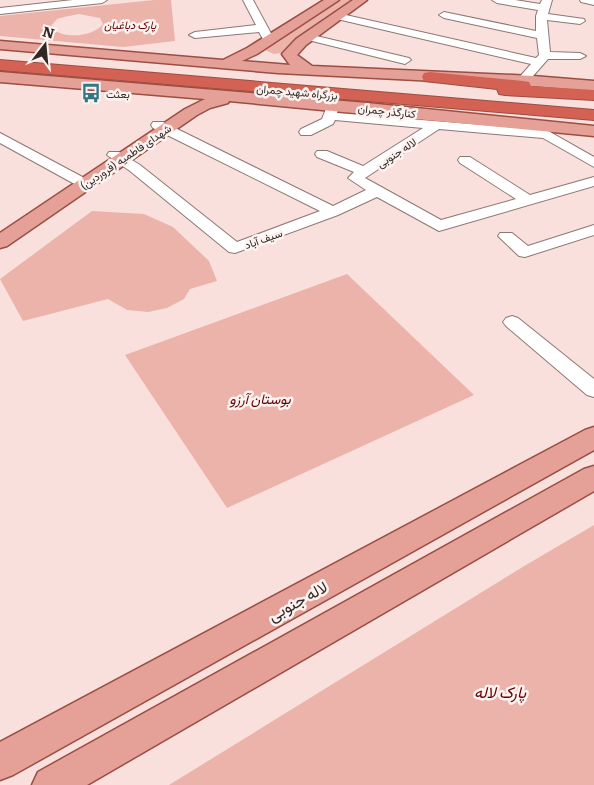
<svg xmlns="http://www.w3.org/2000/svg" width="594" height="785" font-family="Literata,Vazirmatn,serif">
  <rect width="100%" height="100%" fill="#f9e0dc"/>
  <g fill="#ecb3aa" fill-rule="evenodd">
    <path d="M154,0h17l4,41 -52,6 -123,-11v-20zM79,14l21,4 3,6c-10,13 -38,15 -51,5l-1,-3 6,-7 7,-2z"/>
    <path d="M340,0h13l-72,53 -7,1 -9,-4 24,-19z"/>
    <path d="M92,211l52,3 29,13 36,34 8,20 -27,8 -6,10 -17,9 -19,4 -21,-2 -19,-11 -85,22 -23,-42z"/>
    <path d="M347,274l127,121 -247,113 -102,-153z"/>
    <path d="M594,525v260h-425l357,-220z"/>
  </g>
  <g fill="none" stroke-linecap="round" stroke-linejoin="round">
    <defs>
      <g id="minor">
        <path d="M73,0h34l-5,3 -102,11v-6z"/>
        <path d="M243,0h10l21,39 -2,2h-8l-5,-9 -64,6 -6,-3 6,-3 61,-7z"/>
        <path d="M492,0h23l25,4 2,-4h10l-4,14 36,5 1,2 -5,3 -33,-4 3,32 30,1 6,3 -6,3h-32l-22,25 -4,1 -6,-4 15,-17 -194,-45 -5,-3 5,-3 199,45 3,-3 -2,-17 -93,-20 -5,-3 5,-3 92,19v-15l2,-6 -41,-7z"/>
        <path d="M580,0h14v5l-13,-3z"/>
        <path d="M308,34l101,24 2,2 -6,4 -101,-25 -2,-2 2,-2z"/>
        <path d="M333,102l6,4 -2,7 193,16 1,-4 5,-1 58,33v10l-51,-29 -104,-9 -74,49 76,42 75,-21 -56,-36 -2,-3 2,-3h10l60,38 64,-18v9l-155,45 -62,-34 -39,18 -103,38 -6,-1 -99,-81 -23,-16 2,-3h10l21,13 97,77 83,-31 -167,-83 -2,-3 2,-3h10l170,84 33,-16 -18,-12 6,-6 -37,-15 -2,-3 2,-3h10l36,15 60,-38 -88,-8 -2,4 -22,11h-10l-2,-3 2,-3 21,-10 5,-13z"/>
        <path d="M0,133l90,48 2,3 -2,3h-10l-80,-44z"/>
        <path d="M594,225v10l-69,22 -6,-1 -21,-20 2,-3h12l16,13z"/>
        <path d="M512,316l6,2 76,61v18l-7,-2 -81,-69 -3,-4 3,-4z"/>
      </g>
      <g id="major">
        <path d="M324,0h15l-82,54 -15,7 48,4 -8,-11 14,-15 57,-39h14l-61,45 -9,10 15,11 221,10 61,5v10l-61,-5 -255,-13 -278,-24v-8l223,19 24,-12z"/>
        <path d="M0,72l367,31 227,23v10l-365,-35 -1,2 -18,5 -13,7 -190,131 -7,2v-15l185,-124 20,-10 -205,-17z"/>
        <path d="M594,427v23l-581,325 -13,5v-38l585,-312z"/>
        <path d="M594,466v25l-507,294h-55l6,-13 546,-303z"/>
      </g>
      <g id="highway">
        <path d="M0,60l594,50v10l-594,-50z"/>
        <path d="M430,72l93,9 6,1 2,4 63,4v10l-89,-5 -6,-1 -2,-5 -73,-8 -2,-4 2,-4z"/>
      </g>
    </defs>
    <use href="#minor" stroke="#8d7774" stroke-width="2"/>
    <use href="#major" stroke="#9b4e44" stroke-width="3"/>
    <use href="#highway" stroke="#9b4e44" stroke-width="2"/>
    <use href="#minor" fill="#fff" fill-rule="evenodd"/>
    <use href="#major" fill="#e5a198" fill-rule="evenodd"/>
    <use href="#highway" fill="#d46254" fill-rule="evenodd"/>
  </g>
  <defs>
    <symbol id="bus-bare" viewBox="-9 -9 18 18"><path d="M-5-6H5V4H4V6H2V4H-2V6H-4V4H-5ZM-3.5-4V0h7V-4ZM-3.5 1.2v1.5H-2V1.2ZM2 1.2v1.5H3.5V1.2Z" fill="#317884" stroke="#fcf2f0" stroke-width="2.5" paint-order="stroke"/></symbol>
  </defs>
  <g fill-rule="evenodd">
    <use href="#bus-bare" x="77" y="79" width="28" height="28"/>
  </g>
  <g text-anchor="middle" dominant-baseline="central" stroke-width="5" stroke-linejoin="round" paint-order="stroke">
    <g font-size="11" font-style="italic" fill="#620202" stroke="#fcf2f0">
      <text x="130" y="24">پارک دباغیان</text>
    </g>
    <g font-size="11" fill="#312826" stroke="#fcf2f0">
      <text transform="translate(297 91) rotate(5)">بزرگراه شهید چمران</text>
      <text transform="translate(387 110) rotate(6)">کنارگذر چمران</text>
      <text transform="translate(396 152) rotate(-33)">لاله جنوبی</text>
      <text transform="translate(125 156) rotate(-34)">شهدای فاطمیه (فروردین)</text>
      <text transform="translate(263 238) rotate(-20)">سیف آباد</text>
    </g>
    <g font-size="11" fill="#312826" stroke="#fcf2f0" text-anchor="start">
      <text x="106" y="93">بعثت</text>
    </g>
    <g font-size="14" font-style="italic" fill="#620202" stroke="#fcf2f0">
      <text x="260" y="398">بوستان آرزو</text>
    </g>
    <g font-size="16" fill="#312826" stroke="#fcf2f0">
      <text transform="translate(297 600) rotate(-29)">لاله جنوبی</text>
    </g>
    <g font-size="16" font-style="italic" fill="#620202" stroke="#fcf2f0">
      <text x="500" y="691">پارک لاله</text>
    </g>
  </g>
  <g transform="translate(45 45) rotate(16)" stroke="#fcf2f0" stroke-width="4" paint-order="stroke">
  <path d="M0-4L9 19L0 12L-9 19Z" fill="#312826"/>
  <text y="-8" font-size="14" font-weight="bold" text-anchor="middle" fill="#312826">N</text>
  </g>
</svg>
